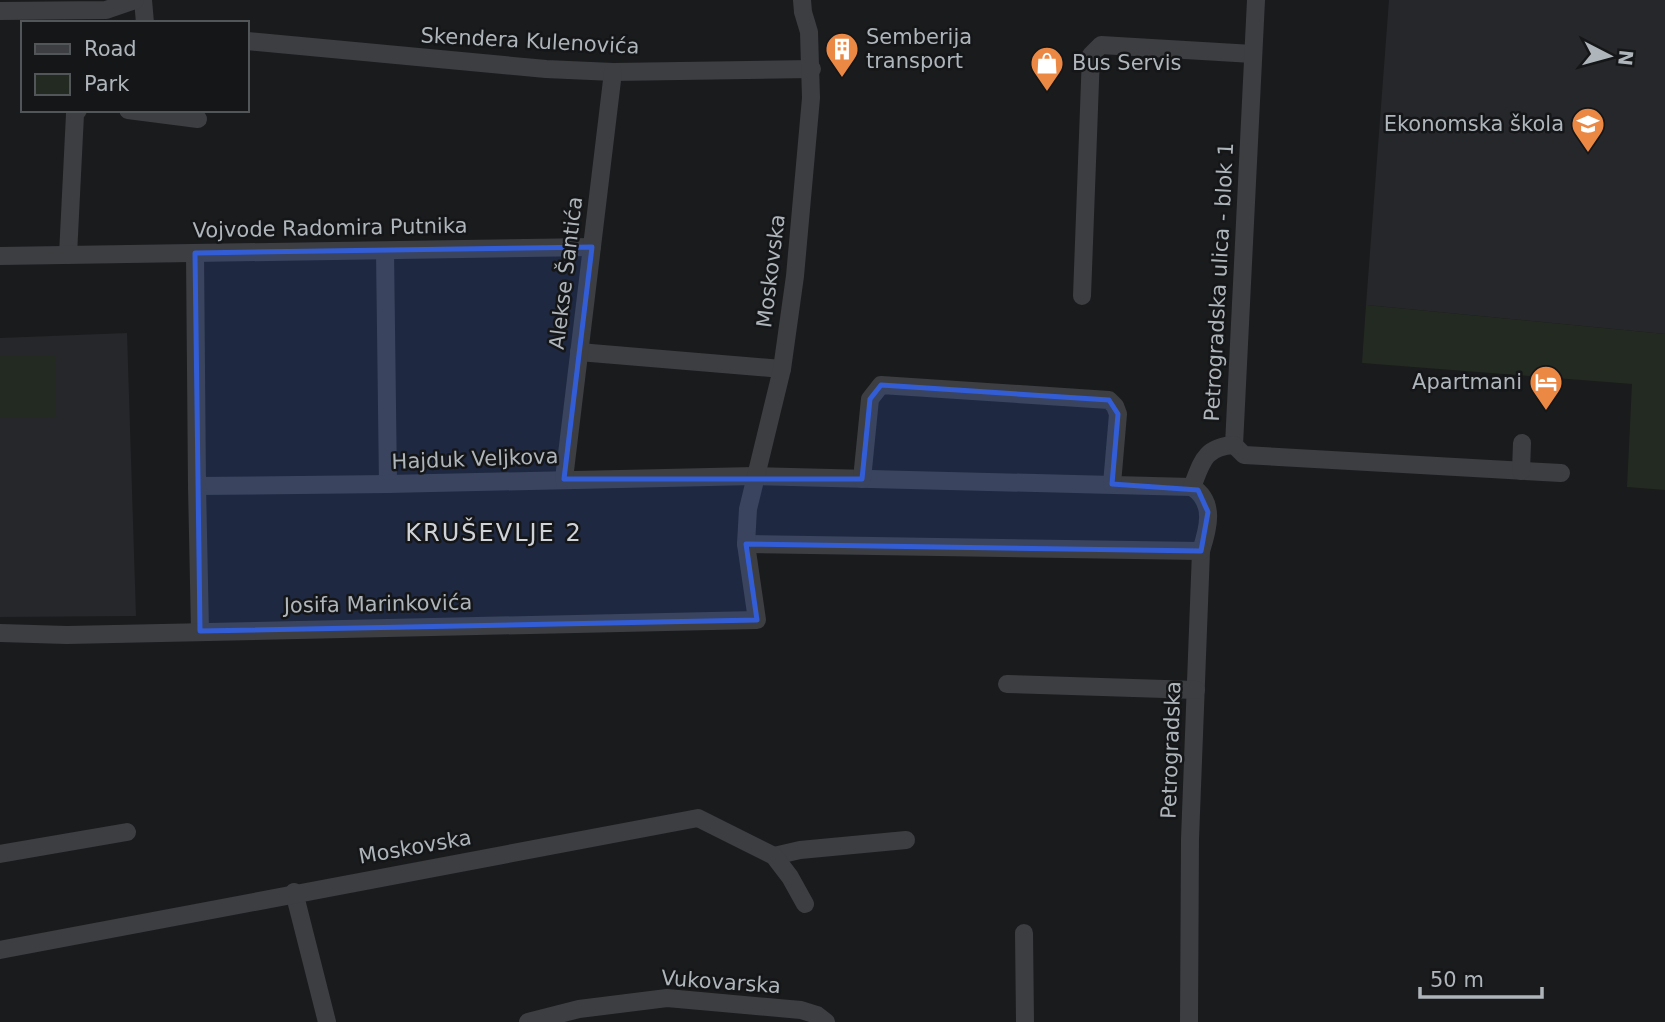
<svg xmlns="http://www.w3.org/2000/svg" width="1665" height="1022" font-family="'DejaVu Sans',sans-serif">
  <rect width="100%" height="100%" fill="#1a1b1d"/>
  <g fill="#26272a">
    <path d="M1389,0h276v334l-299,-29z"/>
    <path d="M127,333l9,283 -136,1v-279z"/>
  </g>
  <g fill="#232a22">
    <path d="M1366,305l299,29v156l-38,-3 5,-103 -270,-21z"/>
    <rect x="0" y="356" width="55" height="62"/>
  </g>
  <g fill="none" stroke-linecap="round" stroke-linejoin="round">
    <g stroke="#3c3e42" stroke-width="18">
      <path d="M143,0l2,23"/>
      <path d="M0,11l106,-1 29,-10"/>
      <path d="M247,41l299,28 67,3 199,-3"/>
      <path d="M128,110l70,9"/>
      <path d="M385,251l3,233"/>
      <path d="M195,253l2,233 191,-2 366,-8 438,11c24,15 16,42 9,64l-11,288 -1,183"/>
      <path d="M68,255l7,-141 3,-4"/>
      <path d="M0,256l592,-9"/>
      <path d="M1082,296l9,-241 10,-10 152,9"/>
      <path d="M579,352l203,17"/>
      <path d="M1234,445l22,-445"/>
      <path d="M1234,445l10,10 317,18"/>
      <path d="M1521,471l1,-28"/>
      <path d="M564,479l49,-407"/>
      <path d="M862,479l8,-80 11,-14 228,15 6,6 3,8 -6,70"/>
      <path d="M197,486l3,145"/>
      <path d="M1192,487c10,-25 12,-40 42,-42"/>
      <path d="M746,544l455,7"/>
      <path d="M0,633l67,2 690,-15 -11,-76 2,-35 34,-140 13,-93 16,-178 -2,-66 -6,-20 -1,-12"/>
      <path d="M1007,684l189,6"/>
      <path d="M0,854l127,-22"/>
      <path d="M774,856l26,-6 106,-10"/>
      <path d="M294,892l33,130"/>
      <path d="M1024,933l1,89"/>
      <path d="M0,950l698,-132 76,38 16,21 15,27"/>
      <path d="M528,1022l51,-13 88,-11 134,12 16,5 9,7"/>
    </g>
  </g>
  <path fill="#335dd4" fill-opacity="0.2" stroke="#335dd4" stroke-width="5" stroke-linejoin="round" d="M592,247l-28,232h298l8,-80 11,-14 228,15 9,14 -6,70 86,6 10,22 -7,39 -455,-7 11,76 -557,11 -5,-378z"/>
  <defs>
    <symbol id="building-pin" viewBox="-11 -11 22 30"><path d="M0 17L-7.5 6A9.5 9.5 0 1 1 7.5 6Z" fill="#eb8844" stroke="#151618"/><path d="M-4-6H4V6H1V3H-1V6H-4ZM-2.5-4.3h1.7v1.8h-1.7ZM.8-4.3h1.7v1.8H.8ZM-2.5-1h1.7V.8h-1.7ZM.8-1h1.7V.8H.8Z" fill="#fff"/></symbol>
    <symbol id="shop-pin" viewBox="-11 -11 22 30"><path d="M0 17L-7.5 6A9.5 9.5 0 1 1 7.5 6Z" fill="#eb8844" stroke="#151618"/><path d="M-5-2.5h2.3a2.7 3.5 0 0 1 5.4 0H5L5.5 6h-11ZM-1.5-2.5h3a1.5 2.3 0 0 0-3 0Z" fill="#fff"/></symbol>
    <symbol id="school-pin" viewBox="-11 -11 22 30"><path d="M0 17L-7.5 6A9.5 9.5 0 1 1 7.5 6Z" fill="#eb8844" stroke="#151618"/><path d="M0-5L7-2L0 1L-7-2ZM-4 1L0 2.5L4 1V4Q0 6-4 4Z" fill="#fff"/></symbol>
    <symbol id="hotel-pin" viewBox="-11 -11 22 30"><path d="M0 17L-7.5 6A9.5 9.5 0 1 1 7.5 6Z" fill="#eb8844" stroke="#151618"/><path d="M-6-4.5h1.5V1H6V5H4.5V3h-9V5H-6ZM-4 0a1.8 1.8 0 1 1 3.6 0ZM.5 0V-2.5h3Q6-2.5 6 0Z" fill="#fff"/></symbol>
  </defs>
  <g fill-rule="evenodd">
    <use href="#building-pin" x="823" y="30" width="38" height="52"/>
    <use href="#shop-pin" x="1028" y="44" width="38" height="52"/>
    <use href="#school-pin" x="1569" y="105" width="38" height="52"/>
    <use href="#hotel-pin" x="1527" y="363" width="38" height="52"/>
  </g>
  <g text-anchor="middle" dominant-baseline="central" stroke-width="5" stroke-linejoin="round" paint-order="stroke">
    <g font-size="21" fill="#aeb5bb" stroke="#151618" text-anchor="start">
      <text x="866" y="37">Semberija<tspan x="866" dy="24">transport</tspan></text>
      <text x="1072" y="63">Bus Servis</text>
      <text x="1564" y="124" text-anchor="end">Ekonomska škola</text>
      <text x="1522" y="382" text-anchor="end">Apartmani</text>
    </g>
    <g font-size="21" fill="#aeb5bb" stroke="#151618">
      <text transform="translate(530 41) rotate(3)">Skendera Kulenovića</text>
      <text transform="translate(330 228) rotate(-1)">Vojvode Radomira Putnika</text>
      <text transform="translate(771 271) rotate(-83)">Moskovska</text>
      <text transform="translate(566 273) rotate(-83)">Alekse Šantića</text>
      <text transform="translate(1219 282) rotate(-87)">Petrogradska ulica - blok 1</text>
      <text transform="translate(475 459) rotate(-2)">Hajduk Veljkova</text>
      <text transform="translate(378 604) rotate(-1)">Josifa Marinkovića</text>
      <text transform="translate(1171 750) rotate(-88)">Petrogradska</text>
      <text transform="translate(415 847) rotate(-10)">Moskovska</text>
      <text transform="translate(721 982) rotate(4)">Vukovarska</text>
    </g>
    <g font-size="24" letter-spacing="2" fill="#cfd3d8" stroke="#151618">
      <text x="494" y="533">KRUŠEVLJE 2</text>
    </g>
  </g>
  <rect x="21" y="21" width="228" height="91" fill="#151618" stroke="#525659" stroke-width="2"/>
  <rect x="35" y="44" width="35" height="10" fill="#3c3e42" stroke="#525659" stroke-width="2"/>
  <text x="84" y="56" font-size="21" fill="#aeb5bb">Road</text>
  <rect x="35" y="74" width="35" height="21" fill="#232a22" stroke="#525659" stroke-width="2"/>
  <text x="84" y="91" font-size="21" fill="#aeb5bb">Park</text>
  <g transform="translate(1609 56) rotate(96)" stroke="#151618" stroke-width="5" paint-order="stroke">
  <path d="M0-5L12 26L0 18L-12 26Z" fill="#aeb5bb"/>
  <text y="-10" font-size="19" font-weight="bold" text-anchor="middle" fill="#aeb5bb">N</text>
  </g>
  <path d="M1420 987v10h122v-10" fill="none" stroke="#aeb5bb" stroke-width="3.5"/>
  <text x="1430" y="987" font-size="21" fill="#aeb5bb" stroke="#151618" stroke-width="5" paint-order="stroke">50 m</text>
</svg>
